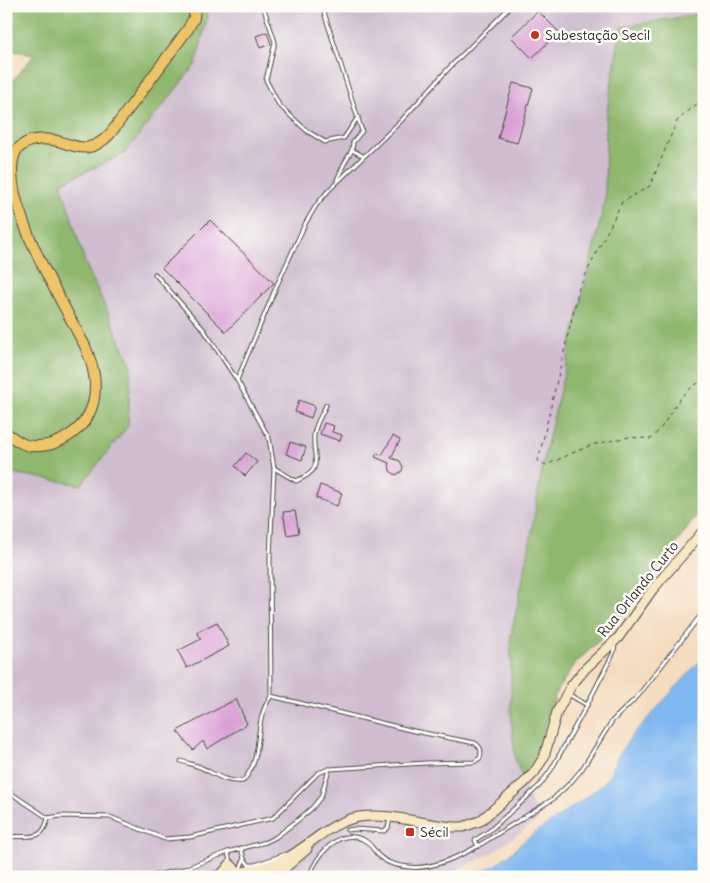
<svg xmlns="http://www.w3.org/2000/svg" width="710" height="883" font-family="Delius,sans-serif">
  <rect width="100%" height="100%" fill="#fdfcf7"/>
  <filter id="ink" filterUnits="userSpaceOnUse"><feTurbulence type="fractalNoise" baseFrequency=".02" numOctaves="2"/><feDisplacementMap in="SourceGraphic" scale="10" xChannelSelector="R" yChannelSelector="G"/><feConvolveMatrix kernelMatrix="1 2 1 2 8 2 1 2 1" color-interpolation-filters="sRGB"/></filter>
  <filter id="wash" filterUnits="userSpaceOnUse"><feTurbulence type="fractalNoise" baseFrequency=".0096" numOctaves="4" result="noise"/><feDisplacementMap in="SourceGraphic" scale="20" xChannelSelector="R" yChannelSelector="G"/><feGaussianBlur stdDeviation="1.12" result="paint"/><feColorMatrix in="noise" values="0 0 0 0 0 0 0 0 0 0 0 0 0 0 0 0 0 1.4 0 .05"/><feComposite in="paint" operator="in"/></filter>
  <g filter="url(#wash)">
    <rect width="100%" height="100%" fill="#f4dcbf"/>
    <path fill="#cfbdcf" d="M210,6h494v7l-83,14 -15,90 -1,83 -61,258 -16,96 -17,81 4,124 23,61 -45,32 -50,25h-437v-408l6,4 73,-211 -25,-79 64,-29 72,-90z"/>
    <g fill="#8fb76e" stroke="#5d714c">
      <path d="M6,6h204l-14,58 -72,90 -63,29 24,79 46,102 -3,62 -47,59 -69,-12 -6,-4v-380l28,-34 -28,-6z"/>
      <path d="M704,13v493l-75,101 -20,24 -33,32 -19,27 -22,68 -13,19 -7,-18 -4,-46v-78l17,-81 16,-96 61,-258 1,-83 15,-90z"/>
    </g>
    <path fill="#7fb8f0" stroke="#55728e" d="M704,656v221h-243l21,-6 27,-16 17,-16 63,-44 19,-17 10,-23 13,-19z"/>
    <path fill="#f4dcbf" d="M704,653v3l-73,80 -13,19 -10,23 -19,17 -63,44 -30,25 -14,7 -23,6 8,-5 14,-4 14,-6 30,-25 62,-44 19,-17 10,-22 13,-19 69,-77z"/>
    <g id="blocks">
      <g fill="#daa1d5">
        <path d="M538,11l21,21 -27,26 -21,-21z"/>
        <path d="M267,32l4,12 -11,4 -4,-12z"/>
        <path d="M513,83l20,5 -16,55 -19,-5z"/>
        <path d="M210,220l64,63 -48,49 -64,-64z"/>
        <path d="M299,400l16,6 -4,12 -16,-6z"/>
        <path d="M324,423l10,3 -2,6 10,3 -2,6 -20,-7z"/>
        <path d="M393,436l7,4 -9,18 9,3 3,6 -1,4 -6,4 -6,-4 -1,-8 -14,-6 2,-4 5,2z"/>
        <path d="M290,442l16,5 -4,13 -16,-6z"/>
        <path d="M246,453l11,9 -12,14 -10,-10z"/>
        <path d="M320,485l22,8 -5,13 -21,-8z"/>
        <path d="M295,511l4,22 -12,2 -4,-23z"/>
        <path d="M217,622l12,24 -42,22 -9,-17 23,-12 -4,-7z"/>
        <path d="M236,699l11,25 -40,25 -4,-8 -10,9 -16,-19z"/>
      </g>
    </g>
  </g>
  <g filter="url(#ink)">
    <use href="#blocks" fill-opacity="0" stroke="#494641" stroke-width="1"/>
    <g fill="none" stroke-linecap="round" stroke-linejoin="round">
      <defs>
        <g id="lane">
          <path d="M263,6l12,36 -9,38 13,25 28,26 18,11 19,-4 14,-21"/>
          <path d="M322,6l40,125 -9,11 -1,8 -9,16 -6,14"/>
          <path d="M352,150l11,6"/>
          <path d="M155,274l49,56 33,50 32,58 5,30 -4,90 1,138 143,35 61,12c6,4 7,8 5,15l-6,4 -48,1 -97,6 -8,28 -9,11 -14,12 -22,17 -10,5 -38,10 2,10"/>
          <path d="M237,380l40,-95 28,-61 12,-20 12,-14 72,-69 48,-53 62,-62"/>
          <path d="M274,468l22,13c30,-12 16,-22 18,-46 1,-11 8,-20 12,-30"/>
          <path d="M615,645l-2,9 -26,51 -36,65 -11,15 -14,13 -37,33 -14,9 3,6 75,-47 18,-17 11,-13 30,-48 26,-25 66,-85"/>
          <path d="M568,694l19,11"/>
          <path d="M181,761c6,2 13,4 19,6 15,7 26,16 43,14 23,-26 8,-56 28,-85"/>
          <path d="M6,790l42,28c-5,26 -22,16 -42,19"/>
          <path d="M48,818l12,-2 50,1 55,22 25,-2 83,-19 45,-45 11,-4"/>
          <path d="M347,830l7,-1 30,2 4,-3 2,-9"/>
          <path d="M244,859l5,6h6l31,-11"/>
          <path d="M240,869l4,-10 -3,-11"/>
          <path d="M147,877l37,-8 44,-17"/>
          <path d="M309,877c7,-20 28,-49 53,-38 8,3 11,10 16,16 7,8 21,11 31,12 21,3 51,-11 69,-21"/>
        </g>
        <g id="secondary">
          <path d="M221,875l9,-11 10,10"/>
          <path d="M208,877c25,-4 52,-6 75,-17 26,-13 46,-38 76,-43 30,-5 65,8 95,10h9l17,-6 44,-38 10,-10 10,-16 13,-45 14,-26 14,-17 33,-31 35,-49 51,-59"/>
          <path d="M264,877l22,-10 21,-18"/>
        </g>
        <path id="primary" d="M6,433c6,4 13,10 20,12 28,6 60,-14 67,-42 5,-20 0,-38 -8,-57 -11,-20 -21,-40 -32,-60 -16,-30 -53,-103 -37,-135 5,-6 12,-10 19,-11 32,-6 46,24 75,-6l78,-105 6,-11 1,-12"/>
      </defs>
      <use href="#lane" stroke="#494641" stroke-width="5"/>
      <use href="#secondary" stroke="#494641" stroke-width="11"/>
      <use href="#primary" stroke="#494641" stroke-width="12"/>
      <path stroke="#494641" stroke-width="1" stroke-dasharray="4 4" stroke-linecap="butt" d="M704,101l-5,1 -22,19 -27,65 -28,16 -43,86 -41,173 8,4 45,-20 38,-8 22,2c22,-21 22,-44 53,-59"/>
      <use href="#lane" stroke="#fff" stroke-width="3"/>
      <use href="#secondary" stroke="#f8e7c3" stroke-width="9"/>
      <use href="#primary" stroke="#eec469" stroke-width="10"/>
    </g>
  </g>
  <g fill="#c8321e" stroke="#fdfcf7" stroke-width="2">
    <circle cx="535" cy="35" r="5"/>
    <rect x="405" y="827" width="10" height="10" rx="2.5"/>
  </g>
  <g text-anchor="middle" dominant-baseline="central" stroke-width="5" stroke-linejoin="round" paint-order="stroke">
    <g font-size="14" fill="#2b2b2b" stroke="#fdfcf7" text-anchor="start">
      <text x="545" y="35">Subestação Secil</text>
      <text x="420" y="832">Sécil</text>
    </g>
    <g font-size="14" fill="#2b2b2b" stroke="#fdfcf7">
      <text transform="translate(638 589) rotate(-51)">Rua Orlando Curto</text>
    </g>
  </g>
  <rect width="710" height="883" fill="none" stroke="#fdfcf7" stroke-width="25"/>
</svg>
